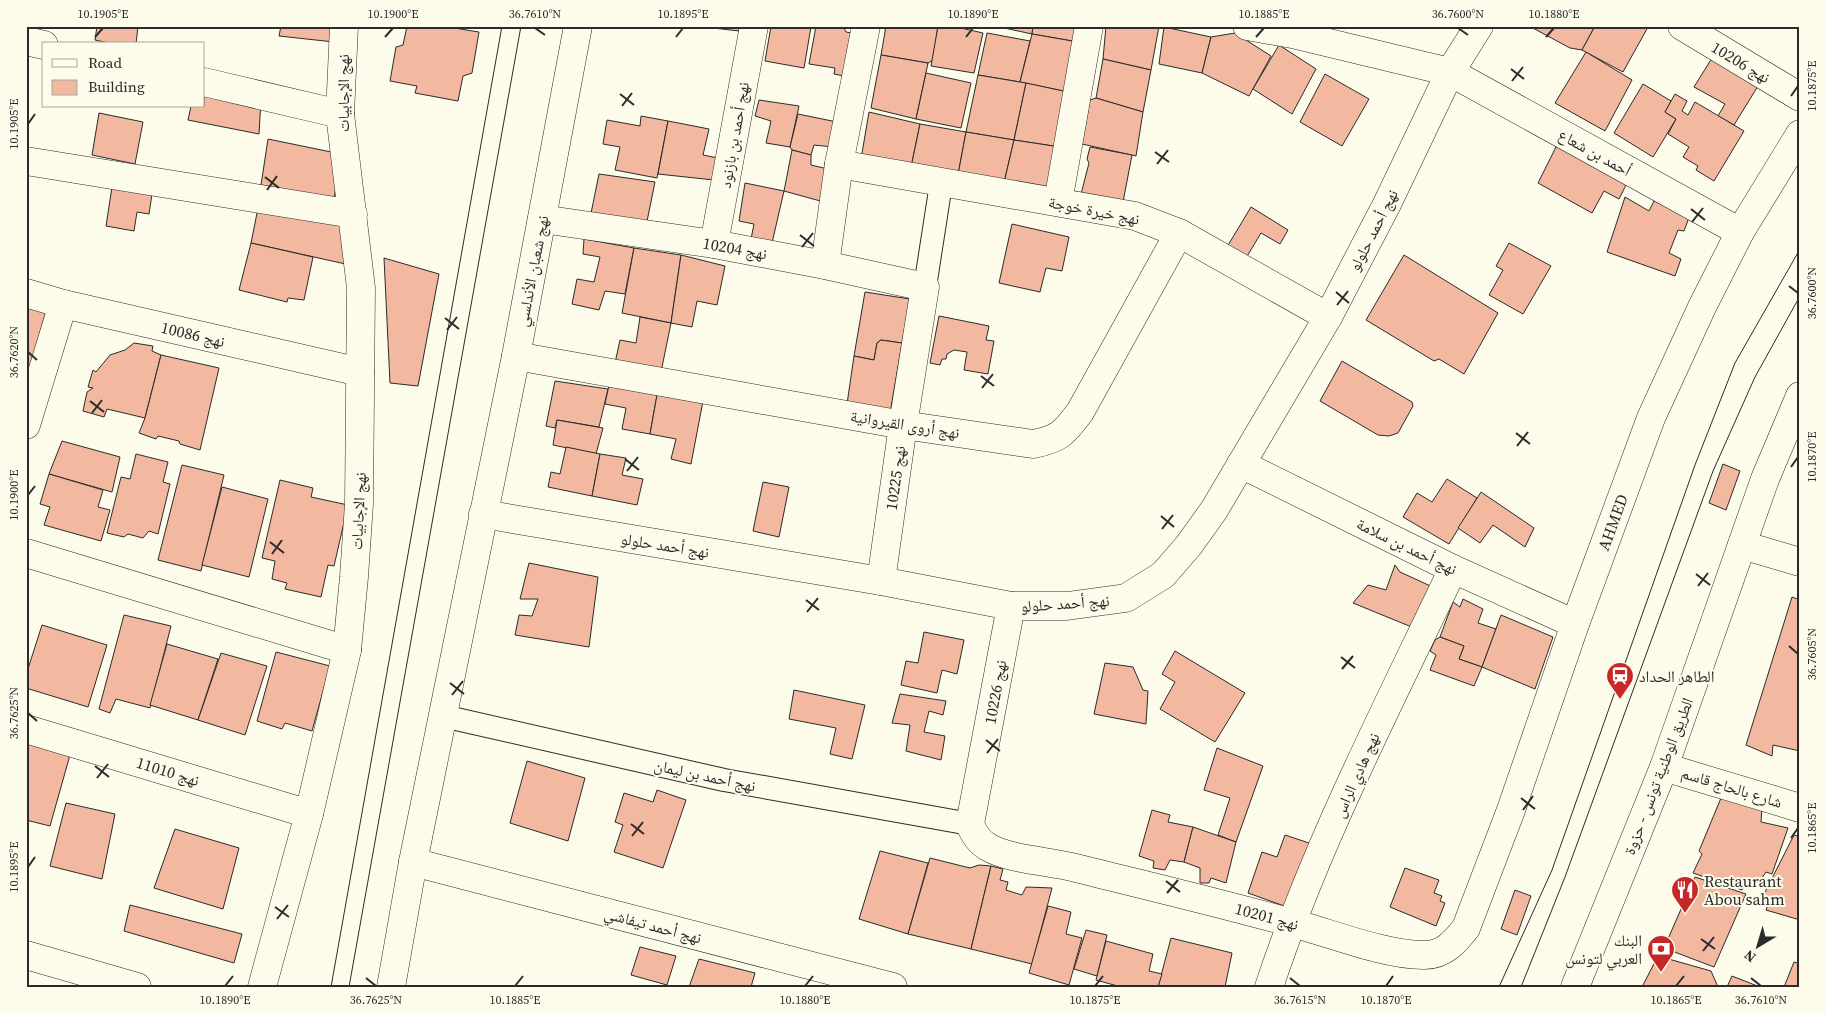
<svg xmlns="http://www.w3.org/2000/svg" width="1826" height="1013" font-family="'Source Serif 4','Noto Naskh Arabic',serif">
  <rect width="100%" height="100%" fill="#fdfbea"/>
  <g fill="#f2b8a0" stroke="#2b2b2b">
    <path d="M97,26h41l-2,18h-23l-18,-4z"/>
    <path d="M281,26h52l1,16 -55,-6z"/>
    <path d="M407,26h35l37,6 -7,41 -9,3 -5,25 -43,-8 2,-7 -27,-5 6,-34 7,-2z"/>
    <path d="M713,26h27l-1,5 -26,-3z"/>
    <path d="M771,26l40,1 -7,41 -39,-7z"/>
    <path d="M816,26l28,2 2,4 13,2 -10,43 -15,-3 1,-6 -26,-4z"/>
    <path d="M886,26h52l-5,34 -5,3 -47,-8z"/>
    <path d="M938,26h14l31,7 -9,40 -43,-7z"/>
    <path d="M995,26h38l-1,8z"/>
    <path d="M1033,26h48l-3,16 -46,-8z"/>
    <path d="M1106,26h53l-8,44 -48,-11z"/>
    <path d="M1595,26l-13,24 -12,-2 -39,-21z"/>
    <path d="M1595,26l53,1 -25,45 -41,-22z"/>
    <path d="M1164,27l47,10 -9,36 -43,-9z"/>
    <path d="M987,33l43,8 -10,41 -42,-7z"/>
    <path d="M1235,33l36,23 -22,40 -47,-23 9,-36z"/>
    <path d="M1032,34l46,8 -10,50 -48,-10z"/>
    <path d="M1279,45l37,24 -24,45 -39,-25z"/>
    <path d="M1586,52l46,28 -27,51 -50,-28z"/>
    <path d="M881,55l47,8 -12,56 -45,-11z"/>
    <path d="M1712,58l46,28 -24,39 -16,-9 7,-12 -31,-17z"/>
    <path d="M1103,59l48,11 -8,42 -47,-14z"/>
    <path d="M926,73l45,10 -10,45 -45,-9z"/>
    <path d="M1325,74l44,25 -27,47 -42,-24z"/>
    <path d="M978,75l48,8 -12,57 -48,-8z"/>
    <path d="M1026,83l42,9 -8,55 -46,-7z"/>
    <path d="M1643,84l28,17 -6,11 11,7 -23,38 -39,-24z"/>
    <path d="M204,86l57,13 -2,35 -71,-14 3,-14h13z"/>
    <path d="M1675,94l12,7 -5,10 6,4 7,-13 49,29 -30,50 -18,-11 2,-4 -15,-9 6,-10 -21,-13 8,-15 -11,-7z"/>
    <path d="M1096,98l47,14 -7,44 -54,-12 8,-44z"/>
    <path d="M759,100l40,6 -9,41 -24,-4 5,-22 -16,-5z"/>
    <path d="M869,112l51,12 -10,48 -49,-13z"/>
    <path d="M99,113l44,9 -8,42 -43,-9z"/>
    <path d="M798,114l39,8 -4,25 -19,-2 -3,10 -19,-5 -2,-3z"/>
    <path d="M641,116l27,5 -11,57 -42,-8 5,-23 -17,-3 4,-24 33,6z"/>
    <path d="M668,121l41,8 -6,26 15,3 -4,22 -56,-6z"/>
    <path d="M920,124l46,8 -9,48 -47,-8z"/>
    <path d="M966,132l48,8 -11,47 -46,-7z"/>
    <path d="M268,139l73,15 -7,45 -73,-14z"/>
    <path d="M1560,139l70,38 -11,22 -15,-8 -12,22 -54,-30z"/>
    <path d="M1014,140l46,7 -9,50 -48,-10z"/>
    <path d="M1090,147l42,8 -9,47 -42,-8 8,-31 -2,-4z"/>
    <path d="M792,150l19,5v10l17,4 -4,33 -40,-11z"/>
    <path d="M599,174l56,8 -10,49 -56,-8z"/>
    <path d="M745,183l39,8 -12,52 -21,-4 3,-15 -15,-3z"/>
    <path d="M112,187l40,7 -3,20 -12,-2 -3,19 -28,-5z"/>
    <path d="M1625,197l24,14 5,-10 36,14 -6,16 -6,-1 -9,23 12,6 -6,17 -68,-24z"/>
    <path d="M259,203l87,16 4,46 -99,-22z"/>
    <path d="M1251,207l37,23 -8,14 -19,-11 -15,25 -19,-11z"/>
    <path d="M1012,224l57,13 -7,34 -16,-3 -6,24 -41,-9z"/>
    <path d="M584,239l50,9 -9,46 -20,-3 -6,19 -27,-6 5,-25 17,3 6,-25 -17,-3z"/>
    <path d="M251,243l62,14 -9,43 -16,-2 -1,4 -48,-12z"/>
    <path d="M1509,243l42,23 -28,48 -34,-19 14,-25 -7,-4z"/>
    <path d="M634,248l47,7 -10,68 -49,-10z"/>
    <path d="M681,255l44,11 -8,39 -20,-4 -5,26 -21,-4z"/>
    <path d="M1404,255l94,58 -34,61 -25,-15 -5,2 -68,-41z"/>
    <path d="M384,258l55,16 -21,112 -28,-3z"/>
    <path d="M865,292l45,7 -8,44 -21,-3 -4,3 -3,17 -20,-4z"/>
    <path d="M26,299l21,9 -21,73z"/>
    <path d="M939,316l50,10 -3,14 8,1 -6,33 -24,-4 3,-18 -13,-2 -7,4 -1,5h-4l-2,6 -10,-2z"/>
    <path d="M640,317l31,6 -10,49 -46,-9 5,-23 16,3z"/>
    <path d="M881,340l21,3 -12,70 -43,-9 7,-48 20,4 3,-17z"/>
    <path d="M134,343l19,3 -1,5 9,4 -16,63 -38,-9 -3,8 -21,-6 4,-19 6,-4 -5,-1 5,-17 3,2 14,-17 15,-5z"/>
    <path d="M161,355l58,13 -19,82 -20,-6 -1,-3 -21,-5 -2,3 -17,-6 6,-15z"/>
    <path d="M1342,361l70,41 1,4 -15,27 -9,3 -11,-1 -58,-34z"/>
    <path d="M555,381l53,8 -9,38 -42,-7 -2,8 -9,-2z"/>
    <path d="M609,385l48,10 -7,39 -28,-5 4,-21 -21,-4z"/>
    <path d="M657,395l46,6 -12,63 -20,-5 5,-20 -26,-5z"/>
    <path d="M557,420l46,8 -7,26 -43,-9z"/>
    <path d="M62,441l58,16 -8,35 -63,-18z"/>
    <path d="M566,447l34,7 -8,42 -44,-9 3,-15 9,2z"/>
    <path d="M136,454l32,8 -5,20 7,2 -12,50 -9,-3 -6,7 -15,-4 -4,3 -17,-4 14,-56 9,2z"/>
    <path d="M600,454l26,4 -4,17 21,4 -6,26 -45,-9z"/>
    <path d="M1723,464l17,7 -14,39 -17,-7z"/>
    <path d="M182,465l42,10 -23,96 -43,-11z"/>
    <path d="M49,474l54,16 -5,17 12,3 -9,31 -57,-16 6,-18 -10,-3z"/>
    <path d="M1447,479l30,19 -28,46 -46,-27 14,-24 15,9z"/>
    <path d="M280,480l33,8 -2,9 37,8 -14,61 -6,-1 -7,32 -36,-8 2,-6 -15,-4 3,-18 -13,-3z"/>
    <path d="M763,482l26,5 -10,50 -26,-6z"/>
    <path d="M222,487l46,12 -19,78 -47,-12z"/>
    <path d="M1481,492l53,36 -9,19 -32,-22 -13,18 -22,-15z"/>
    <path d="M529,563l69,14 -9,70 -74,-12 4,-20 13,1 6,-17h-18z"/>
    <path d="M1395,565l5,7 37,17 -18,41 -66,-27 15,-18 18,5z"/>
    <path d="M1792,597l8,3v151l-27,-6 -1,11 -26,-11z"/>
    <path d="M1463,599l20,10 -5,14 18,6 -14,38 -23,-8 5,-13 -24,-9 13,-35 7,5z"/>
    <path d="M124,615l47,11 -21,82 -34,-9 -6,14 -11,-4z"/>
    <path d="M1501,615l52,22 -18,52 -53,-22z"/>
    <path d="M42,625l65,20 -19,62 -62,-19v-13z"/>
    <path d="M924,632l40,8 -7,34 -15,-4 -5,23 -36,-8 5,-24 12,2z"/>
    <path d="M1440,637l24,9 -5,13 23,8 -8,19 -44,-16 6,-15 -6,-4 5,-11z"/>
    <path d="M167,644l51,15 -20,61 -48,-15z"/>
    <path d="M1175,651l70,42 -30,49 -55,-33 15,-27 -13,-8z"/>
    <path d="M276,652l54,14 -18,65 -27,-8 -3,6 -25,-8z"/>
    <path d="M221,653l46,13 -22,69 -47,-15z"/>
    <path d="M1105,663l28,4 10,23 5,1 -2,33 -52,-10z"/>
    <path d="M794,690l71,15 -13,54 -22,-5 6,-26 -47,-9z"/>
    <path d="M900,694l46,7 -3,14 -14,-4 -5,21 21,4 -4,24 -35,-9 4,-26 -18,-2z"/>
    <path d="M26,743l44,12 -20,71 -24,-6z"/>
    <path d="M1217,748l46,18 -27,76 -18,-7 12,-37 -26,-8z"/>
    <path d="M527,761l58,17 -17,63 -58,-18z"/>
    <path d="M657,790l29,10 -23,68 -49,-16 9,-27 -8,-3 9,-29 29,9z"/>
    <path d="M1721,798l41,10 -1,14 27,6 -16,46 -6,-2 -7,10 -13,-3 -4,11 -49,-17 9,-19 -3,-3z"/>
    <path d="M66,803l49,11 -13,65 -52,-13z"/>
    <path d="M1152,810l18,5 -2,7 25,5 -9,35 -14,-2 -5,10 -12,-2 1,-7 -15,-5z"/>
    <path d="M1193,827l43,15 -10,41 -15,-5 -2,5h-9v-15l-16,-6z"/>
    <path d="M175,829l64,19 -16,61 -69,-21z"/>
    <path d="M1285,835l33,11 -31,61 -39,-14 14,-41 15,5z"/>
    <path d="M1794,835l6,2v83l-34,-10 2,-6 -7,-4z"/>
    <path d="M880,851l48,12 -20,71 -49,-15z"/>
    <path d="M930,858l40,10 9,-3 12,1 -20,83 -63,-15z"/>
    <path d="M991,866l12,3 -3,11 8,2 -2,8 16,5 4,-8 26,1 -20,76 -61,-15z"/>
    <path d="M1405,868l34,12 -5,13 8,3 -2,5 5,2 -9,23 -46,-19z"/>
    <path d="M1695,877l51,17 -32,73 -50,-19z"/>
    <path d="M1515,890l16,6 -14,39 -16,-6z"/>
    <path d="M130,905l112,29 -8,29 -110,-32z"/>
    <path d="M1048,906l23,6 -5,22 16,4 -13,47 -40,-12z"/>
    <path d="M1086,930l21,5 -10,41 -23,-7z"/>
    <path d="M1171,938l61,15 -7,34h-67z"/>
    <path d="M1106,941l47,13 -4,17 13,3 -4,13h-37l-25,-7z"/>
    <path d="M640,947l36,9 -9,29 -36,-10z"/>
    <path d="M1658,956l53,15 7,16h-76z"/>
    <path d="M699,959l56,14 -4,14h-62z"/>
    <path d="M1794,962l6,2v23h-16z"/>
    <path d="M1732,976l28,11h-33z"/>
  </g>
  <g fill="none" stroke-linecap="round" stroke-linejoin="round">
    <defs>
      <g id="pedestrian">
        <path d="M925,287l16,-103"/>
        <path d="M443,716l281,64 246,44"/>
      </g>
      <g id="minor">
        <path d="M1247,26l45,8 158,38 290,160"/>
        <path d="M1682,26l118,71"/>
        <path d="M26,41l18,4"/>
        <path d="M204,82l136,32"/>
        <path d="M26,161l327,53"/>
        <path d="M839,164l296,52 44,17 149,84"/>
        <path d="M1058,202l31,-176"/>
        <path d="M542,219l172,25 111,21 100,22 -22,138 -22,156"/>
        <path d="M714,244l40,-218"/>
        <path d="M825,265l14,-101 27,-138"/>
        <path d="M26,293l37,11 297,68"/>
        <path d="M516,356l387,69 130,19c27,-5 31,-11 47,-32l99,-179"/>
        <path d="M26,425l37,-121"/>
        <path d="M1241,464l212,105 122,55"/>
        <path d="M483,514l398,67 130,25h56l59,-8 37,-23 26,-30 25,-35 114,-193 59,-113 63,-132 29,-46"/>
        <path d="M1742,545l58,17"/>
        <path d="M26,553l321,97"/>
        <path id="s1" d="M1011,606l-41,218c3,8 9,18 18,23 22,13 62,14 88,21 72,18 144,35 216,55 38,10 93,32 131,32 20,1 32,-13 43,-27l45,-118 64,-186 76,-206 51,-111 38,-75 60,-98"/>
        <path d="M26,729l283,85"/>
        <path d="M1664,767l136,41"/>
        <path d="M413,862l480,125"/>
        <path d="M262,987l47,-173 38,-164 7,-73 5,-73 2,-216 -21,-174 4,-88"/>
        <path d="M391,987l22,-125 103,-506 62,-330"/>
        <path d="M1269,987c48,-145 119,-281 184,-418"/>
      </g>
      <path id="secondary" d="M26,955l111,32"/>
      <path id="primary" d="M1575,987l89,-220 101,-288 35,-83"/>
    </defs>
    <use href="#pedestrian" stroke="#2b2b2b" stroke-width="24"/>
    <use href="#minor" stroke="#2b2b2b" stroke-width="29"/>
    <use href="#secondary" stroke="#2b2b2b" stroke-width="29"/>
    <use href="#primary" stroke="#2b2b2b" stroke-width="29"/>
    <use href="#pedestrian" stroke="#fdfbea" stroke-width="22"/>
    <use href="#minor" stroke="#fdfbea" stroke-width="28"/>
    <use href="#secondary" stroke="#fdfbea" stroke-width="28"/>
    <use href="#primary" stroke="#fdfbea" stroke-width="28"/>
    <g stroke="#2b2b2b" stroke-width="1">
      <path d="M331,987l171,-961"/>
      <path d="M349,987l172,-961"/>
      <path d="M1499,987l53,-117 143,-405 40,-102 65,-114"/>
      <path d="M1521,987l44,-110 148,-406 42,-94 45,-81"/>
    </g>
  </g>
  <path fill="none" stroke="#2b2b2b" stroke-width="2" d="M535,28l10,7M1458,28l10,7M95,37l8,-9M385,37l8,-9M676,37l7,-9M966,37l7,-9M1256,37l8,-9M1546,37l8,-9M1511,69l13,10M1512,81l11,-14M620,94l14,11M1791,96l7,-10M622,106l10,-13M28,124l7,-10M1155,152l14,10M1157,164l11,-14M265,177l14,11M267,190l10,-14M1691,209l14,11M1692,222l11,-14M800,235l14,11M802,247l11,-14M1789,286l9,7M1336,292l13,11M1337,305l11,-14M445,318l14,11M447,330l10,-13M28,352l9,8M981,376l13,10M982,388l11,-14M90,401l14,11M92,413l10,-13M1516,433l14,11M1517,446l11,-14M625,459l14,11M1791,467l7,-10M627,471l11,-14M28,495l7,-9M1161,516l13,11M1162,529l11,-14M270,542l14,11M272,554l10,-14M1696,574l14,11M1698,586l10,-13M806,600l13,10M807,612l11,-14M1789,646l9,8M1341,657l14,11M1342,669l11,-13M450,683l14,11M452,695l11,-14M28,713l9,8M986,740l14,11M987,753l11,-14M95,766l14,11M97,778l11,-14M1521,798l14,11M1523,810l10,-14M631,824l13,10M632,836l11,-14M1791,838l7,-10M28,867l7,-10M1166,881l14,11M1167,893l11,-13M275,907l14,10M277,919l11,-14M1701,939l14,10M1703,951l11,-14M366,978l10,8M1290,978l10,8M1751,978l10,8M225,986l8,-10M515,986l8,-10M805,986l8,-10M1095,986l8,-10M1386,986l7,-10M1676,986l8,-10"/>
  <defs>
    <symbol id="station-pin" viewBox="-11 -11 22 30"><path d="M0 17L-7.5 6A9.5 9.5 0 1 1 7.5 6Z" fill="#c62828" stroke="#fdfbea"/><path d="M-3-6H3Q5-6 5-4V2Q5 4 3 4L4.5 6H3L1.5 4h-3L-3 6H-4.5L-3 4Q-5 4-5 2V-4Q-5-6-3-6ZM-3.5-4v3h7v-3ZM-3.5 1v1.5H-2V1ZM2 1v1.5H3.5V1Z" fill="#fff"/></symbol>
    <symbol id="restaurant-pin" viewBox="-11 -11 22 30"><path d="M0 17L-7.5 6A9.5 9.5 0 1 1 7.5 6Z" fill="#c62828" stroke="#fdfbea"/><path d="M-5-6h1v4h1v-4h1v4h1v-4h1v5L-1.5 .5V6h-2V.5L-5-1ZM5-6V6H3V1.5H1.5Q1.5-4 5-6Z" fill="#fff"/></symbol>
    <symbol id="bank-pin" viewBox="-11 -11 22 30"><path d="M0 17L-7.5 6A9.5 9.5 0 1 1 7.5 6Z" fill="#c62828" stroke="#fdfbea"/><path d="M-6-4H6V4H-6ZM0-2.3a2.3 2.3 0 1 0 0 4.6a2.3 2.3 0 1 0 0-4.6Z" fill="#fff"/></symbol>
  </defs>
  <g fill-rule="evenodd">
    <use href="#station-pin" x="1604" y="660" width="32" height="43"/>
    <use href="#restaurant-pin" x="1669" y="874" width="32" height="43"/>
    <use href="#bank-pin" x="1645" y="933" width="32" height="43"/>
  </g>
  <g text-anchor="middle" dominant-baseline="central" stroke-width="4" stroke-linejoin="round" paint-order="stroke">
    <g font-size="16" fill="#2b2b2b" stroke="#fdfbea">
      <text transform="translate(1741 62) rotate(31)">نهج 10206</text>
      <text transform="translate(343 93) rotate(-90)">نهج الإجابيات</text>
      <text transform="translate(734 135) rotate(-80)">نهج أحمد بن بازنود</text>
      <text transform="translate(1595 152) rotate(29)">أحمد بن شعاع</text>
      <text transform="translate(1094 210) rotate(11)">نهج خيرة خوجة</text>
      <text transform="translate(1373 230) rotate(-63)">نهج أحمد حلولو</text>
      <text transform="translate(735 248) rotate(10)">نهج 10204</text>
      <text transform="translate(532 271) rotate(-79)">نهج شعبان الأندلسي</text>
      <text transform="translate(193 334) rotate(13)">نهج 10086</text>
      <text transform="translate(905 424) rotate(9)">نهج أروى القيروانية</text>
      <text transform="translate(895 478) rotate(-82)">نهج 10225</text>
      <text transform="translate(358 511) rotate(-87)">نهج الإجابيات</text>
      <text stroke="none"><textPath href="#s1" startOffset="1185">AHMED</textPath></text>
      <text transform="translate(665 545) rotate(9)">نهج أحمد حلولو</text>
      <text transform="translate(1407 546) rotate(26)">نهج أحمد بن سلامة</text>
      <text transform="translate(1065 603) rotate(-4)">نهج أحمد حلولو</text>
      <text transform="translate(995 692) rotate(-80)">نهج 10226</text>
      <text transform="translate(168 771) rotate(17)">نهج 11010</text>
      <text transform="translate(705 775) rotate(12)">نهج أحمد بن ليمان</text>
      <text transform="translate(1356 775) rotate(-66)">نهج هادي الراس</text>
      <text transform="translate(1658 776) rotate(-69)">الطريق الوطنية تونس - حزوة</text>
      <text transform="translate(1732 787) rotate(17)">شارع بالحاج قاسم</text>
      <text transform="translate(1267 916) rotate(15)">نهج 10201</text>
      <text transform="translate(653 925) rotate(15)">نهج أحمد تيفاشي</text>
    </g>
    <g font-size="16" fill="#2b2b2b" stroke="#fdfbea" text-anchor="start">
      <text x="1639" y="676">الطاهر الحداد</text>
      <text x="1704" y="881">Restaurant<tspan x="1704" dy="18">Abou sahm</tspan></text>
      <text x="1642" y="940" text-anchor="end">البنك<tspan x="1642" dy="18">العربي لتونس</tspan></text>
    </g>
  </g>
  <rect width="1826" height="1013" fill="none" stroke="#fdfbea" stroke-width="55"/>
  <rect x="42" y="42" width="162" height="65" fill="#fdfbea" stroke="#a9a89e"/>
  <rect x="52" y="59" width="25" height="8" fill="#fdfbea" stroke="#a9a89e"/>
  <text x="88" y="68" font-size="15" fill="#2b2b2b">Road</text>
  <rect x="52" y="80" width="25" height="15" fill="#f2b8a0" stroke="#a9a89e"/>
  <text x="88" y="92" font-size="15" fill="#2b2b2b">Building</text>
  <g transform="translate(1758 946) rotate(218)" stroke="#fdfbea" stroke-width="4" paint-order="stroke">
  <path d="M0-4L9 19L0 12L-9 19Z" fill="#2b2b2b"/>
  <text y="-8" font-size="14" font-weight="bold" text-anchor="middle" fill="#2b2b2b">N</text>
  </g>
  <rect x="28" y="28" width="1770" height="958" fill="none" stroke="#2b2b2b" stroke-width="2"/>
  <g font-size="12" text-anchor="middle" fill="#2b2b2b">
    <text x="103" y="18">10.1905°E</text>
    <text x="393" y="18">10.1900°E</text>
    <text x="535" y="18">36.7610°N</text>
    <text x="683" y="18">10.1895°E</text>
    <text x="973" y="18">10.1890°E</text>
    <text x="1264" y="18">10.1885°E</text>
    <text x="1458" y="18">36.7600°N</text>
    <text x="1554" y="18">10.1880°E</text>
    <text transform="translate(1812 86) rotate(-90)" y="4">10.1875°E</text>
    <text transform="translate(14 124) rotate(-90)" y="4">10.1905°E</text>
    <text transform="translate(1812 293) rotate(-90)" y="4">36.7600°N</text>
    <text transform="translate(14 352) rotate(-90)" y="4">36.7620°N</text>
    <text transform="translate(1812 457) rotate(-90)" y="4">10.1870°E</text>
    <text transform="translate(14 495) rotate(-90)" y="4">10.1900°E</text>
    <text transform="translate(1812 654) rotate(-90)" y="4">36.7605°N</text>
    <text transform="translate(14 713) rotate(-90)" y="4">36.7625°N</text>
    <text transform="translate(1812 828) rotate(-90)" y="4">10.1865°E</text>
    <text transform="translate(14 867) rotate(-90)" y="4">10.1895°E</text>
    <text x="225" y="1004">10.1890°E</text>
    <text x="376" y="1004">36.7625°N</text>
    <text x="515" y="1004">10.1885°E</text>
    <text x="805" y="1004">10.1880°E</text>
    <text x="1095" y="1004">10.1875°E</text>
    <text x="1300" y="1004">36.7615°N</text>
    <text x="1386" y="1004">10.1870°E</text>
    <text x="1676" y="1004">10.1865°E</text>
    <text x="1761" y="1004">36.7610°N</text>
  </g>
</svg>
